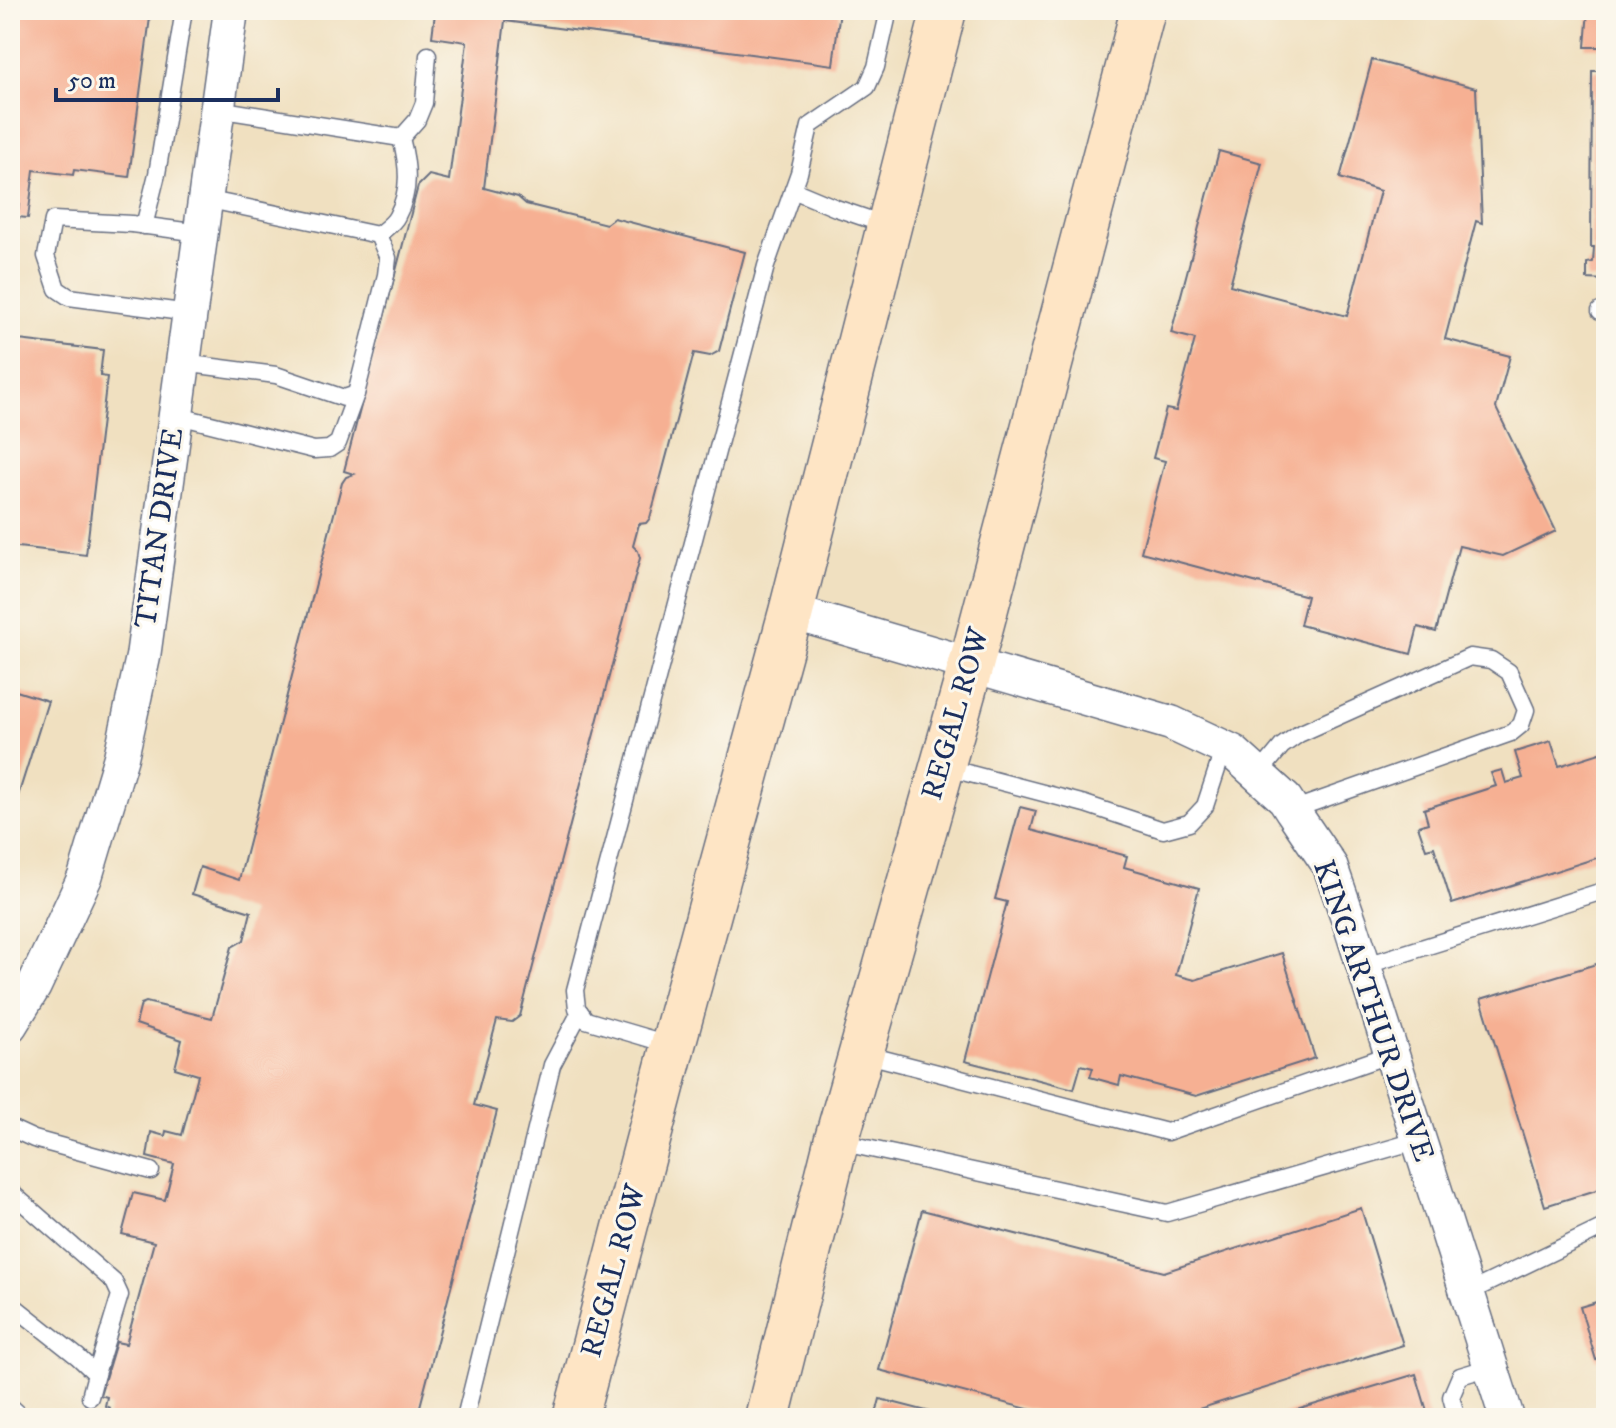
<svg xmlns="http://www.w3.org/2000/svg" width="1616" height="1428" font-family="'IM FELL DW Pica',serif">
  <rect width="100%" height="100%" fill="#fbf7ec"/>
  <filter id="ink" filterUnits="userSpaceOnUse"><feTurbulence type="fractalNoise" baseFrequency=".0125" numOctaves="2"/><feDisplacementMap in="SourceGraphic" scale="16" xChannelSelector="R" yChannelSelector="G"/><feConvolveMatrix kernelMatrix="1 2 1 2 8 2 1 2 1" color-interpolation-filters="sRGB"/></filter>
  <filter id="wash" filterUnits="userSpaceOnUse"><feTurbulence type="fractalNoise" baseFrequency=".006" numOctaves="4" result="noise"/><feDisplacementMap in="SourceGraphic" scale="32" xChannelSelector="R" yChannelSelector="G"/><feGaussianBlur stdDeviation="1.8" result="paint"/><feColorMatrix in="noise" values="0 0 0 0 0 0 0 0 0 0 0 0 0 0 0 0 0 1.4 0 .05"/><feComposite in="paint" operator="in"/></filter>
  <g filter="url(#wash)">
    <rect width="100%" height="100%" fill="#f0e0c0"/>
    <g id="blocks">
      <g fill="#f6b093">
        <path d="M10,10h141l-22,167 -55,-7 -1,5 -39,-5 -6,48 -11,-1 2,-13 -9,-1z"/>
        <path d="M428,10h412l-7,55 -328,-44 -21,167 34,9 8,7 80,20 8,-6 131,34 -26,99 -9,5 -16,-3 -44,165 -4,5 -7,1 -6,22 5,5 2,7 -120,458 -8,6 -15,-2 -23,85 23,6 -80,307h-310l3,-10 -5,-2 2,-9 -7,-2 16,-53 10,2 28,-102 -32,-8 11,-41 32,7 9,-36 -27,-7 4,-25 14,4 1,-5 16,4 16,-60 -23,-7 7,-28 -46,-16 5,-20 5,-2 66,16 20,-71 12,-7 7,-28 -59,-18 8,-27 39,13 103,-397 4,-6 8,-3 -10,-3 74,-285 11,-11 20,5 18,-138 -35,-5 3,-24 -7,-1z"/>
        <path d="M1588,10h18v37h-21z"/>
        <path d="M1372,60l104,28 6,135 -6,-2 -31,118 65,17 -14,52 60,123 -53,25 -44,-10 -23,86 -18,-5 -7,27 -111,-29 7,-29 -166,-44 24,-91 -12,-3 13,-49 10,2 19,-72 -24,-6 48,-182 43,12 -32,122 117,31 33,-125 -40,-13z"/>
        <path d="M1592,71h14v209l-19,-1v-16l6,-1 1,-15h-3z"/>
        <path d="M10,339l93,11 -3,26 7,1 -21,178 -76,-9z"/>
        <path d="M10,689l38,12 -37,117h-1z"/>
        <path d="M1551,741l8,25 47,-15v104l-154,49 -18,-57 -8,2 -8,-23 10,-3 -4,-14 72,-23 -5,-13 11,-3 4,13 17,-5 -8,-26z"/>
        <path d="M1020,807l16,4 -5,19 96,26 -3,11 75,21 -23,87 19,5 87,-27 33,105 -119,38 -75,-20 -2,9 -29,-8 3,-9 -12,-3 -7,24 -109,-28 42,-159 -12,-3z"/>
        <path d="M1606,961v226l-61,19 -64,-207z"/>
        <path d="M1361,1208l42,137 -233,73h-108l-183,-48 43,-160 242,62z"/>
        <path d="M1606,1299v58l-10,3 -16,-53z"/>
        <path d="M1416,1374l13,44h-155l-1,-1z"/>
        <path d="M880,1399l70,18v1h-75z"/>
      </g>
    </g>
  </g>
  <g filter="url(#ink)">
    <use href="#blocks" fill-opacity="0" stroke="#666d80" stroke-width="2"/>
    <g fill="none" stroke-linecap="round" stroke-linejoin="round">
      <defs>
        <g id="lane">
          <path d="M217,109l184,29"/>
          <path d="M401,138l16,-18 7,-17 4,-48"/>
          <path d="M793,190l43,18 53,18"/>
          <path d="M205,199l173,36"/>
          <path d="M144,226l13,-52 27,-164"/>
          <path d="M378,235c7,-6 16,-12 19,-19 14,-26 11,-51 4,-78"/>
          <path d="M1600,311l6,-1"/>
          <path d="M189,313l-120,-16 -12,-8 -11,-33 7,-36 79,4 68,9"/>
          <path d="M183,363l93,12 68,23 12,-4"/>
          <path d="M175,415l139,35 15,-1 9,-6 18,-49 30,-119 2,-17 -10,-23"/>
          <path d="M944,767l141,37 78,26 26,-7 16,-17 19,-58"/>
          <path d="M1258,775l24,-29 17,-12 171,-77 21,3 18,12 17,38 -5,15 -10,8 -219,77"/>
          <path d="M1364,966l242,-76"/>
          <path d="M671,1045l-85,-25 -9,-12 -2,-18 191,-724 33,-93 11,-47 57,-39 9,-20 13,-57"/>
          <path d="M864,1054l303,78 224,-78"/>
          <path d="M10,1128l24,11 117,32"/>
          <path d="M839,1142l328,71 252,-73"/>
          <path d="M10,1194h3l101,88 6,13 -24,79"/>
          <path d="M1467,1293l139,-67"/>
          <path d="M10,1303l68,54 18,17 -6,23"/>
          <path d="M10,1406l13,12"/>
          <path d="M465,1418l87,-353 28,-53"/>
          <path d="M1457,1418l-6,-21 9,-21 30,-9"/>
        </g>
        <g id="street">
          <path d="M791,612l380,111 62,29 52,47 7,11 38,56 21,60 156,492"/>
          <path d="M10,1025l24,-39 51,-109 36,-120 22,-100 88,-647"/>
        </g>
        <g id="secondary">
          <path d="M575,1418l98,-373 118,-433 153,-602"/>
          <path d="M767,1418l69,-276 135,-477 172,-655"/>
        </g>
      </defs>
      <use href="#lane" stroke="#666d80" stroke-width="19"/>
      <use href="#street" stroke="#666d80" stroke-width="37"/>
      <use href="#secondary" stroke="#666d80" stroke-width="47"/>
      <use href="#lane" stroke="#fff" stroke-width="16"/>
      <use href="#street" stroke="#fff" stroke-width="34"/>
      <use href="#secondary" stroke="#fee5c5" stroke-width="44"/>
    </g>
  </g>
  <g text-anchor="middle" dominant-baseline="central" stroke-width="6" stroke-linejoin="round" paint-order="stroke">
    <g font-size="30" fill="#1b2f5e" stroke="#fbf7ec">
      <text transform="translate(160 528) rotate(-82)">TITAN DRIVE</text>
      <text transform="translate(956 714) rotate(-74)">REGAL ROW</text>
      <text transform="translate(1373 1011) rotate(71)">KING ARTHUR DRIVE</text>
      <text transform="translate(614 1271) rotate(-75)">REGAL ROW</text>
    </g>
  </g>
  <rect width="1616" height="1428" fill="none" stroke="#fbf7ec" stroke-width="40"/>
  <path d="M56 88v12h222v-12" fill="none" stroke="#1b2f5e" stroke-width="4"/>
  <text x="68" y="88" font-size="24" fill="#1b2f5e" stroke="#fbf7ec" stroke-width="6" paint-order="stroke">50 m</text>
</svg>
